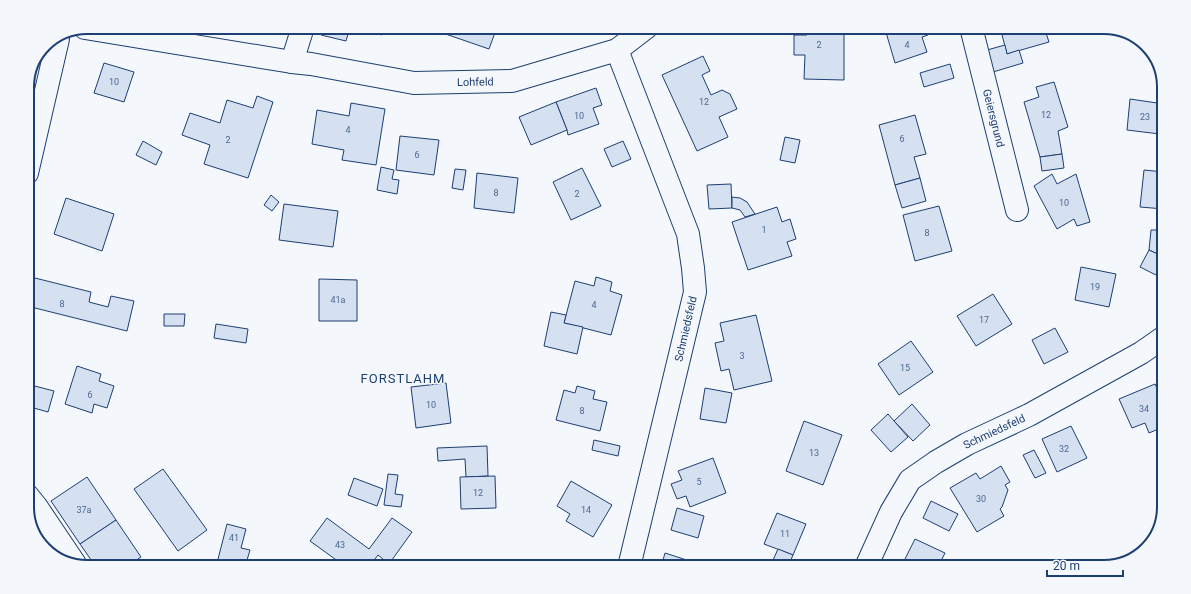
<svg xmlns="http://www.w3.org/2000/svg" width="1191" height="594" font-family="Roboto,sans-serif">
  <rect width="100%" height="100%" fill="#f4f7fb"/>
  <g fill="#d5e0f0" stroke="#1d3f73">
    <path d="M323,27h27l-4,14 -25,-6z"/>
    <path d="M355,27h30l-3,8z"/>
    <path d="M432,27h65l-8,22 -58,-20z"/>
    <path d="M807,27h37v53l-40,-1 1,-24h-11v-20h13z"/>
    <path d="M891,27h35l2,8 -6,2 5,15 -32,11 -10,-34z"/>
    <path d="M1000,27h44l5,15 -42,12z"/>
    <path d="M1005,45l2,9 12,-4 4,13 -30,9 -6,-22z"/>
    <path d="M703,56l7,15 -8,4 9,20 11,-5 8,4 7,15 -18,8 9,20 -31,14 -35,-76z"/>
    <path d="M104,63l30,9 -10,30 -30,-9z"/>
    <path d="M950,64l4,14 -30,9 -4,-14z"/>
    <path d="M1054,82l14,45 -10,4 4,23 -22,3 -16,-55 15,-5 -3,-10z"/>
    <path d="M596,88l6,17 -9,3 6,16 -31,11 -1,-5 -11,-28z"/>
    <path d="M257,96l16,6 -25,76 -44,-14 6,-19 -28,-10 8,-22 30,10 7,-23 26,8z"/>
    <path d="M1130,99l34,5 -4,30 -33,-4z"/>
    <path d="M556,102l11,28 -36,15 -12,-28z"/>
    <path d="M351,103l34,6 -9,56 -34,-5 2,-10 -32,-6 5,-34 32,6z"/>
    <path d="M915,115l11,39 -12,3 6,21 -25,7 -16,-60z"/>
    <path d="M400,136l39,4 -5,35 -38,-5z"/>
    <path d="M785,137l15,3 -5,23 -15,-3z"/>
    <path d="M143,141l19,11 -6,13 -20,-10z"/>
    <path d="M623,141l8,18 -19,8 -8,-18z"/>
    <path d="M1062,154l2,14 -22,3 -2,-14z"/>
    <path d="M381,167l13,3 -2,9 7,1 -2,14 -20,-4z"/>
    <path d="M582,168l19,38 -30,14 -18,-38z"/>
    <path d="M455,169l11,1 -3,20 -11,-2z"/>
    <path d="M1144,170l20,2v37l-24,-2z"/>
    <path d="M477,173l41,5 -4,35 -40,-5z"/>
    <path d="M1052,174l5,10 19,-10 14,48 -13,4 -3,-7 -17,10 -23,-43z"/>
    <path d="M920,178l6,23 -24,7 -7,-23z"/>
    <path d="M731,184l1,24 -23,1 -2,-24z"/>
    <path d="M271,195l8,7 -7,9 -8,-6z"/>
    <path d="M732,197l8,1 7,4 8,12 -10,3 -5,-7 -8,-2z"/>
    <path d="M66,198l48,16 -12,37 -48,-17z"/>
    <path d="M284,204l54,7 -5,36 -54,-7z"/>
    <path d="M939,206l13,45 -37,10 -12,-46z"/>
    <path d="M777,207l5,15 8,-3 6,20 -9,3 5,14 -44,14 -16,-48z"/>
    <path d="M1151,230h13v27l-15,-7z"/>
    <path d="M1149,250l15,7v22l-24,-12z"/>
    <path d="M1081,267l35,7 -7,33 -34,-7z"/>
    <path d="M31,277l60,15 -2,10 19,5 3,-11 23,5 -7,30 -100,-25v-11z"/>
    <path d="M596,277l16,5 -2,9 12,4 -11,40 -47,-12 11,-42 19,5z"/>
    <path d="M319,279l38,1v41h-38z"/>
    <path d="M993,294l19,30 -36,22 -19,-30z"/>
    <path d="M551,312l15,3 -2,8 19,4 -6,27 -33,-8z"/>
    <path d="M164,314h21l-1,12h-20z"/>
    <path d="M756,315l16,66 -38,9 -5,-21 -8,2 -6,-28 9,-2 -4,-18z"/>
    <path d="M216,324l32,5 -2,14 -32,-5z"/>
    <path d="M1055,328l13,24 -24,12 -12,-24z"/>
    <path d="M911,341l22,31 -34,23 -21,-31z"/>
    <path d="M77,366l24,8 -2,7 15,5 -7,22 -13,-4 -2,9 -27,-9z"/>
    <path d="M446,383l5,40 -35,5 -5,-41z"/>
    <path d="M27,384l27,7 -6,21 -21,-6z"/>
    <path d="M1155,384l9,20v11l-5,2 4,10 -14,6 -4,-10 -13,5 -13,-29z"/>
    <path d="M577,386l18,5 -2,8 14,3 -7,29 -44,-11 8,-30 11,3z"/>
    <path d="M705,388l27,5 -6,30 -26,-4z"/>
    <path d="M912,404l18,21 -17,16 -19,-20z"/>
    <path d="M888,414l20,23 -17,15 -20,-22z"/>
    <path d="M804,421l38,14 -19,50 -37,-14z"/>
    <path d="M1071,426l16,32 -30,14 -15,-33z"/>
    <path d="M594,440l26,6 -2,10 -26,-6z"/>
    <path d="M487,446l1,30 -22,1 -1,-18 -27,2 -1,-13z"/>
    <path d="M1034,450l12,23 -11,5 -12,-23z"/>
    <path d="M713,458l13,35 -36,14 -4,-11 -9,3 -6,-15 11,-4 -4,-9z"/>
    <path d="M1001,466l9,16 -5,3 3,5 -6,17 -2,2 4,7 -27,16 -27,-44 26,-15 4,6z"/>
    <path d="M163,469l44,61 -29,21 -44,-62z"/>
    <path d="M388,474l10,1 -3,19 8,1 -2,12 -17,-2z"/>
    <path d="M495,476l1,32 -35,1 -1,-32z"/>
    <path d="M87,477l29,43 -36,24 -29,-43z"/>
    <path d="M354,478l29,11 -6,17 -29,-11z"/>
    <path d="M571,481l41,24 -19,32 -27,-16 4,-7 -13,-8z"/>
    <path d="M931,501l27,13 -9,17 -26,-13z"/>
    <path d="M677,508l27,8 -6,22 -27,-8z"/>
    <path d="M777,513l29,11 -13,31 -29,-11z"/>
    <path d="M327,518l42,31 23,-31 20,14 -23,32 -11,-9 -9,12h-23l-36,-26z"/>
    <path d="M116,520l25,37 -15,10h-30l-16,-23z"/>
    <path d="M227,524l19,5 -5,19 9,2 -5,17h-29z"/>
    <path d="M915,539l30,14 -7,14h-37z"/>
    <path d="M778,549l15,6 -5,12h-18z"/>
    <path d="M665,553l34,11 -1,3h-37z"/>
  </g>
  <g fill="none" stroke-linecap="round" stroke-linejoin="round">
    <defs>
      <g id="minor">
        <path id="s1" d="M971,27l46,183"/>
        <path id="s2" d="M85,28l207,34 19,2 103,19 98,-2 105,-31 30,-23"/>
        <path d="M617,50l71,184 5,34 2,24 -66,275"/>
        <path d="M292,62l11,-35"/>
        <path d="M27,173l31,-134"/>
        <path d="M27,495l9,11 39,58"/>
        <path id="s3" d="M866,567l25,-55 19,-32 26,-18 31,-18 62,-29 112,-62 23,-16"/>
      </g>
    </defs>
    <use href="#minor" stroke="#1d3f73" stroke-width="24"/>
    <use href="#minor" stroke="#f4f7fb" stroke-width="22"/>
  </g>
  <g text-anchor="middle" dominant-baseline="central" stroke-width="3" stroke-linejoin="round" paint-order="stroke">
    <g font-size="9" fill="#4b6792">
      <text x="819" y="45">2</text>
      <text x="907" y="45">4</text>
      <text x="114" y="82">10</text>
      <text x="704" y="102">12</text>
      <text x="1046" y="115">12</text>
      <text x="579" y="116">10</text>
      <text x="1145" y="117">23</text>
      <text x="348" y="130">4</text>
      <text x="902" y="139">6</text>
      <text x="228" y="140">2</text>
      <text x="417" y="155">6</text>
      <text x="496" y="193">8</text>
      <text x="577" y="194">2</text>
      <text x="1064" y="203">10</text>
      <text x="764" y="230">1</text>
      <text x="927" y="233">8</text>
      <text x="1095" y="287">19</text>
      <text x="338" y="300">41a</text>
      <text x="62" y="304">8</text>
      <text x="594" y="305">4</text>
      <text x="984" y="320">17</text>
      <text x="742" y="356">3</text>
      <text x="905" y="368">15</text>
      <text x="90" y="395">6</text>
      <text x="431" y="405">10</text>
      <text x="1144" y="409">34</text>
      <text x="582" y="411">8</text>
      <text x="1064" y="449">32</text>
      <text x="814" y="453">13</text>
      <text x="699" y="482">5</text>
      <text x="478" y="493">12</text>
      <text x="981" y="499">30</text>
      <text x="84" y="510">37a</text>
      <text x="586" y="510">14</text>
      <text x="785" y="534">11</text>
      <text x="234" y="538">41</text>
      <text x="340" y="545">43</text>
    </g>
    <g font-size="11" fill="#1d3f73" stroke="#f4f7fb">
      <text stroke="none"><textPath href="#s2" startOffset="395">Lohfeld</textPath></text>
      <text stroke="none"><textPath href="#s1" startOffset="94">Geiersgrund</textPath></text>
      <text transform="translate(686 329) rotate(-77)">Schmiedsfeld</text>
      <text stroke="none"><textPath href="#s3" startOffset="195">Schmiedsfeld</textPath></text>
    </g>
    <g font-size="13" letter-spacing="1" fill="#1d3f73" stroke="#f4f7fb">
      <text x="403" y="378">FORSTLAHM</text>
    </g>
  </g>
  <path d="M0 0H1191V594H0ZM87 34H1104A53 53 0 0 1 1157 87V507A53 53 0 0 1 1104 560H87A53 53 0 0 1 34 507V87A53 53 0 0 1 87 34Z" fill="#f4f7fb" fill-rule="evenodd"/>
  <path fill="none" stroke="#1d3f73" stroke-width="2" d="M87 34H1104A53 53 0 0 1 1157 87V507A53 53 0 0 1 1104 560H87A53 53 0 0 1 34 507V87A53 53 0 0 1 87 34Z"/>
  <path d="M1047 570v6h76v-6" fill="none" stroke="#1d3f73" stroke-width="2"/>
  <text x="1053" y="570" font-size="12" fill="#1d3f73" stroke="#f4f7fb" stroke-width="3" paint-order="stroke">20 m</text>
</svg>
